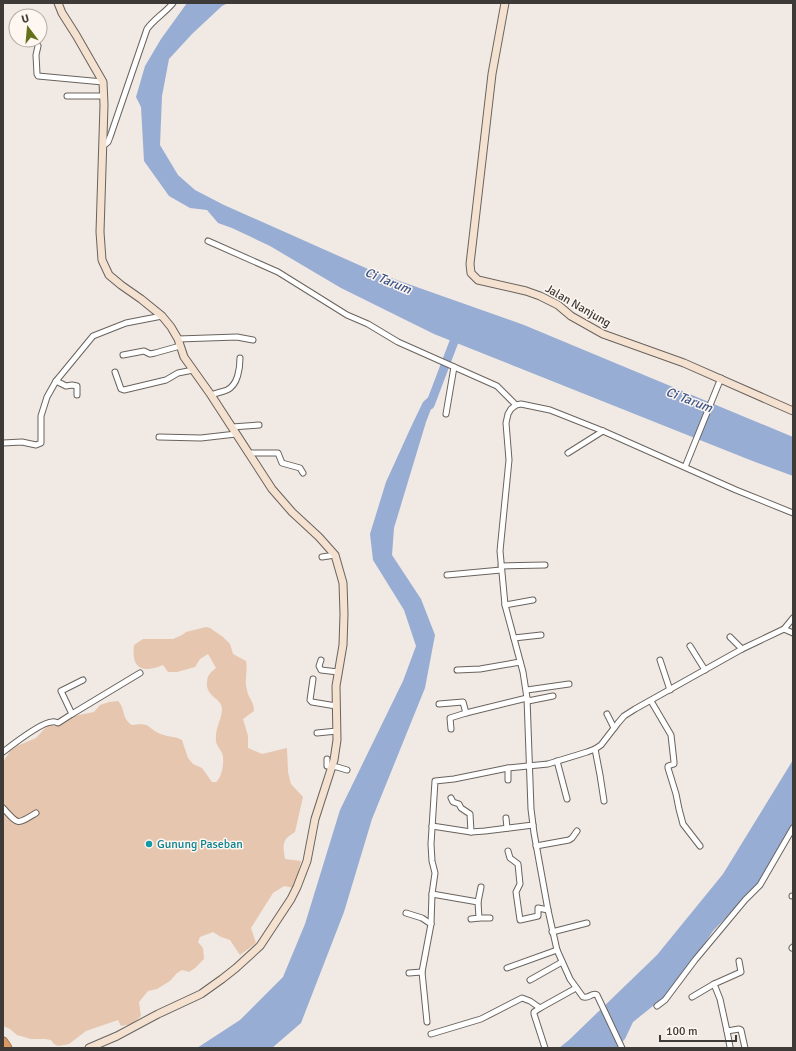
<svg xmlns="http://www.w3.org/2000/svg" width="796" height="1051" font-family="Signika,sans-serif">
  <rect width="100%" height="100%" fill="#f1e9e3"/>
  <path fill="#e6c6ae" d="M206,627l4,1 13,9 7,7 3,10 13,7c2,9 -2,20 1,29 1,8 7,11 7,21l-11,8 5,17v12l14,6 25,-6 1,24 3,12 12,13 -8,35c-14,8 -12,13 -10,27l16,2 -7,27 -10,-2 -11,7 -22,35 5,15 -16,12 -10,-15 -9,-3 -8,-5 -13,5 -2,5 5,6 1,11 -9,9 -6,4 -7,-2 -5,3 -7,8 -13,8 -9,2 -9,11 2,14 -9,8 -11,2 -3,-6 -32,11 -17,13 -11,2 -4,-2 -3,-4 -6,-1h-14l-14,-4 -7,-6 -7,-3v-264l7,-11 7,-5 19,-8 12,-13 7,1 4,-1 15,-9 20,-4 6,-7 9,-3 9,-1c8,8 3,17 14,24 20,-3 14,3 29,9 7,3 14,2 21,6l6,18 5,6 9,4 10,14h4c6,-4 9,-22 6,-29 -3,-6 -7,-9 -6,-17 0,-9 6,-18 6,-27 0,-11 -16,-12 -15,-26 0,-8 3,-10 9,-15l-8,-14 -8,5 -5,8 -18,5h-9l-5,-7c-21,9 -32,3 -29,-20l9,-6h30l9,-4 4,-3z"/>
  <g fill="#98add4">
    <path d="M187,3h41l-6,3 -30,28 -23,25 -7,37 -2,49 18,30 17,15 29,15 153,68 147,52 269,112v39l-43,-16 -316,-126 -93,-46 -71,-42 -38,-18 -14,-5 -11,-13 -17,-2 -21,-12 -25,-35 -3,-54 -5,-10 9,-31 16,-27z"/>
    <path d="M433,393l3,3 -10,26 -32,106 -2,27 29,44 14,36 -10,53 -53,131 -28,93 -43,111 -29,25h-75l43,-28 43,-43 22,-53 35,-114 63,-129 13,-35 -12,-36 -31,-50 -3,-26 16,-52 25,-55 12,-25z"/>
    <path d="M793,760v63l-24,43 -13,20 -43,45 -27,40 -23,27 -30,24 -8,17 -9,9h-57l10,-8 88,-85 66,-81z"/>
  </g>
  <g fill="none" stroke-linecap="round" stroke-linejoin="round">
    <path stroke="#98add4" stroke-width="9" d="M430,405l28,-74"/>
    <defs>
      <g id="street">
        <path d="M38,46l-2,9 1,19 1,2 65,6"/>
        <path d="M67,96h37"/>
        <path d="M103,146l5,-4 2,-5 37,-108c7,-10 18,-16 26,-26"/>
        <path d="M208,241l70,31 69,43 21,9 30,18 99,44 19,19"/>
        <path d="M178,339l59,-2 16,3"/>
        <path d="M123,355l21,-4 6,3 5,-1 25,-7"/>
        <path d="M115,372l6,17 3,1 42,-10 12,-7 15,-3"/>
        <path d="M56,381l10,5 6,-1 5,1v9"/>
        <path d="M211,395c5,-2 11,-3 16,-5 11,-5 13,-22 13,-32"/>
        <path d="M446,414l8,-47"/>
        <path d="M232,427l27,-2"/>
        <path d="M159,437l42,1 35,-4"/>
        <path d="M3,443l19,-1 14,3 5,-2v-27l6,-19 9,-16 37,-45 33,-13 36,-7"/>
        <path d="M248,453h30l4,10 18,5 3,5"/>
        <path d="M568,453l35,-22"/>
        <path d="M685,467l36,-89"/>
        <path d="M322,557l13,-2"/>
        <path d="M501,566l44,-1"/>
        <path d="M447,575l54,-5"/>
        <path d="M505,605l28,-5"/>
        <path d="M784,629l9,4"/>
        <path d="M730,637l12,12"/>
        <path d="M514,638l27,-3"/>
        <path d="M690,646l15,24"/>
        <path d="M321,660l-2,6 2,4 17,2"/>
        <path d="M660,660l10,30"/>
        <path d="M457,670l23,-1 40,-7"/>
        <path d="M313,679l-3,21 2,2 24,4"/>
        <path d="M527,690l42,-6"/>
        <path d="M528,701l25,-5"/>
        <path d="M651,701l20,34 3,27v2l-6,2v2l8,26 3,15 4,15 17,22"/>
        <path d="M439,704l24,-2 3,11 61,-15"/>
        <path d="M72,714l68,-41"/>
        <path d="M607,714l7,14"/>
        <path d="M451,729l-1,-11 16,-5"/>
        <path d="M317,733l20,-2"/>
        <path d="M595,749l5,26 4,26"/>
        <path d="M3,752c9,-7 39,-30 49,-30 2,-1 3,0 6,1l14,-9 -11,-23 22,-11"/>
        <path d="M327,759v7l10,1 10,3"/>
        <path d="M557,761l10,38"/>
        <path d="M508,780v-12"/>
        <path d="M451,798l2,4 6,2 2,4 9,6 1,18"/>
        <path d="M3,808c16,17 13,17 33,5"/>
        <path d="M506,818l1,10"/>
        <path d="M432,826l39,6 14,-1 48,-6"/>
        <path d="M536,846l33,-6 3,-2 5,-7"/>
        <path d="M508,851l2,7 8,6 2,20 -4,8 4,28 18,-4v-8l10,2"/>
        <path d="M432,894l46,8 1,16 -8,1"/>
        <path d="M792,896h1"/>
        <path d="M478,902l3,-15"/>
        <path d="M406,913l16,5 9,6"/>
        <path d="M479,918h11"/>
        <path d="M552,932l35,-9"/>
        <path d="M792,948l1,-1"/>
        <path d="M739,961l2,11 -27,12 6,15 7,32 12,-2 2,1 4,18"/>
        <path d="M507,968l50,-18"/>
        <path d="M409,973l13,-1"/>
        <path d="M530,980l32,-18"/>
        <path d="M692,997l22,-13"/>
        <path d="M657,1006l8,-6 30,-40 50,-60 15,-15 33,-57"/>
        <path d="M540,1008l-6,4v2l11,34"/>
        <path d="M427,1022l-5,-50 9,-48 1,-30 3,-21 -3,-12 -1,-17 4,-63 19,-2 54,-11 40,-4 39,-12 8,-3 6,-4 17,-22 6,-7 11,-7 107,-60 42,-20 9,-11"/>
        <path d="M727,1031l3,16"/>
        <path d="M431,1034l50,-15 41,-21 8,3 10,7 36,-20"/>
        <path d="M622,1048l-25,-53c-5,-3 -8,4 -14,2l-13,-18 -13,-29 -9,-40 -14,-77 -3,-24 -4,-111 -4,-26 -18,-67 -5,-54 9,-91 -3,-37 2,-9 3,-5 5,-4 5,-1 29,6 53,21 133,59 57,23"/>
      </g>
      <g id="secondary">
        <path d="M58,3l4,10 14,22 27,47 1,23 -4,127 2,28 7,15 12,10 20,14 21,17 9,11 7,12 6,18 27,38 61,94 20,23 27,25 16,18 8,28 1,31 -1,31 -7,41 1,54 -3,20 -19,59 -8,42 -10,26 -6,12 -31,47 -24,22 -14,11 -21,15 -43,20 -41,22 -28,12"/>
        <path d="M505,3l-13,71 -22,190 1,9 7,7 48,11 14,5 18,9 13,11 32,18 81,29 109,48"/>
      </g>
      <path id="highway" d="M3,1042l4,6"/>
    </defs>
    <use href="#street" stroke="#69635e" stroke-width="7"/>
    <use href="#secondary" stroke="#69635e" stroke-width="9"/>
    <use href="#highway" stroke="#a37854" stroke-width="11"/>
    <use href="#street" stroke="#fff" stroke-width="5"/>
    <use href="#secondary" stroke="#f4e1d0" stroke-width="7"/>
    <use href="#highway" stroke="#da9a63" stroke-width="9"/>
  </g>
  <circle fill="#0f9aa8" stroke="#fef6f0" stroke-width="1.5" cx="149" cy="844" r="4"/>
  <g text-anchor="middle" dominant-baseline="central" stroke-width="3" stroke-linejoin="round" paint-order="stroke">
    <g font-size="12" fill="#3d3a38" stroke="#fef6f0">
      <text transform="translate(578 306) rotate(30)">Jalan Nanjung</text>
    </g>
    <g font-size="12" fill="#0d838f" stroke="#fef6f0" text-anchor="start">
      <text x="157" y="844">Gunung Paseban</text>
    </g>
    <g font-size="13" font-style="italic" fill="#3c568a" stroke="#fef6f0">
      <text transform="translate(388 281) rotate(23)">Ci Tarum</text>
      <text transform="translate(689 400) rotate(21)">Ci Tarum</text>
    </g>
  </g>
  <rect width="796" height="1051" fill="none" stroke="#3d3a38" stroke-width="8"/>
  <g transform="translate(28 28) rotate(344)"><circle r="19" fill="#fef6f0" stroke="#b1aba6"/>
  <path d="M0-3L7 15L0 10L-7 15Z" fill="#63711d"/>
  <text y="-6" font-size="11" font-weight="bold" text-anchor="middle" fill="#3d3a38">U</text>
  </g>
  <path d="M660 1035v6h76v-6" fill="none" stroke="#3d3a38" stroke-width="2"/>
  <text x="666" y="1035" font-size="12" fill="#3d3a38" stroke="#fef6f0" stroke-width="3" paint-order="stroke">100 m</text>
</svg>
